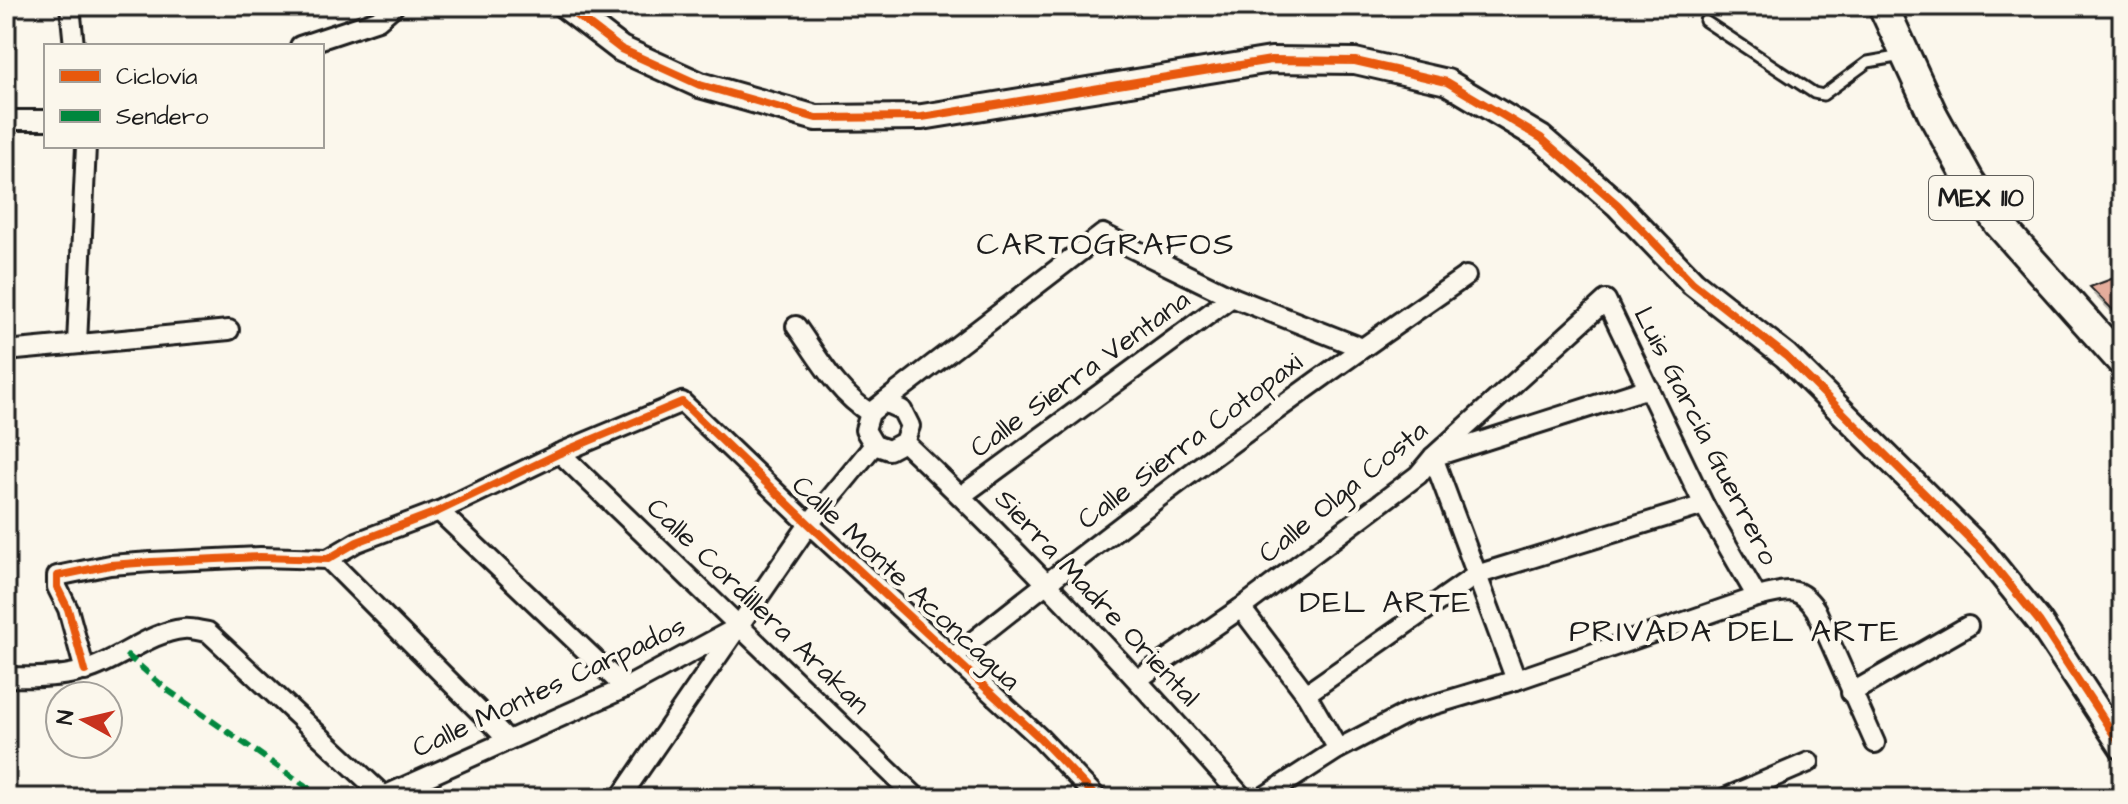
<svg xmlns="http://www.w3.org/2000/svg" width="2128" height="804" font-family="'Architects Daughter',sans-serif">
  <defs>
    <filter id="shadow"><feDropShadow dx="4" dy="7" stdDeviation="0" flood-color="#0004"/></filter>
  </defs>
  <rect width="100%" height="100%" fill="#fbf7ec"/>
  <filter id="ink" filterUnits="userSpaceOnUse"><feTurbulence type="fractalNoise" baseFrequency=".0125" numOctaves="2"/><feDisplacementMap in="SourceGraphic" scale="16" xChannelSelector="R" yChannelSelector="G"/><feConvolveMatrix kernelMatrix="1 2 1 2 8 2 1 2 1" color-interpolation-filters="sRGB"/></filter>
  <g filter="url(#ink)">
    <path fill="#e5ad9c" stroke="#1c1c1c" stroke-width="2" filter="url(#shadow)" d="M2122,275v44l-32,-32z"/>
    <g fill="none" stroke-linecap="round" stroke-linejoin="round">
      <defs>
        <path id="lane" d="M1705,21l109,72 9,2 45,-33 34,-6"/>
        <g id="street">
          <path d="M70,6l4,40"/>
          <path d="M300,46l78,-26 16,-14"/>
          <path d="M6,120h40"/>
          <path d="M796,326c22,31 41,67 74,87"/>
          <path d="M77,344l9,-198"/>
          <path d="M6,351l223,-21"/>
          <path d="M884,402l219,-168 129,63 130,51"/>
          <path d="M884,402l18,8 8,16 -6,16 -15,8 -15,-5 -9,-15 5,-17z"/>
          <path d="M904,442c120,113 230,233 339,356"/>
          <path d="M560,453l357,345"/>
          <path d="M961,496l271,-199"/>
          <path d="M439,511l186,177"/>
          <path d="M328,559l180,181"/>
          <path d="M1241,608l65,86 32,55"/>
          <path d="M952,658c166,-133 338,-261 514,-382"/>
          <path d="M85,671l-17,-62 -11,-22v-11l53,-11 41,-3 109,-5 68,2 29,-17 82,-31 121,-58 122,-51 127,122 231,214 57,60"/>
          <path d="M6,677c26,1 55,1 80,-7 32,-9 64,-38 97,-41 8,-1 17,2 25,3l176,164 241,-108 113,-61"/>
          <path d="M1138,679l103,-71 177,-133 15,-18 173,-157 98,205 53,92"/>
          <path d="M1516,680l-83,-223 216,-69"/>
          <path d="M1851,693l117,-67"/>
          <path d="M1306,694l170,-119 228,-70"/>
          <path d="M620,798l189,-274 65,-79"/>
          <path d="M1262,798l76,-49 71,-37 107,-32 241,-83c28,-6 41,-14 59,13l59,133"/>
          <path d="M1725,798l84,-36"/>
        </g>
        <path id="secondary" d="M565,6l56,43 79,36 116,33 106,-1 349,-57 84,1 92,21 94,56 77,67 75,78 93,73 198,197 55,68 83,126"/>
        <path id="primary" d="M1883,6l50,109 36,65 30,44 123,138"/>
      </defs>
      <use href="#lane" stroke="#1c1c1c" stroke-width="15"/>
      <use href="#street" stroke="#1c1c1c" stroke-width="24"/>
      <use href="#secondary" stroke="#1c1c1c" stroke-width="30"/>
      <use href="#primary" stroke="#1c1c1c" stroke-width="34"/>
      <use href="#lane" stroke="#fbf7ec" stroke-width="9"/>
      <use href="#street" stroke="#fbf7ec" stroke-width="18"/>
      <use href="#secondary" stroke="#fbf7ec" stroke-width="24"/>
      <use href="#primary" stroke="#fbf7ec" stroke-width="28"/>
      <path stroke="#00873e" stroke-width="6" stroke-dasharray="12 6" stroke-linecap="butt" d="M126,654l40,35 157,109"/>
      <defs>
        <g id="cycleway">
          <path d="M565,6l56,43 79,36 116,33 106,-1 349,-57 84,1 92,21 94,56 77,67 75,78 93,73 198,197 55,68 83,126"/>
          <path d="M85,671l-17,-62 -11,-22v-11l53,-11 41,-3 109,-5 68,2 29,-17 82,-31 121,-58 122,-51 127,122 231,214 57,60"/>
        </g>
      </defs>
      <use href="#cycleway" stroke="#fbf7ec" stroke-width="13"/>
      <use href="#cycleway" stroke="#e8590c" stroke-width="8"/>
    </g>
  </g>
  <g text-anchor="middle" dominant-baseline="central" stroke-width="8" stroke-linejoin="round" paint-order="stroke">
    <rect fill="#fbf7ec" stroke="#5f5e5a" stroke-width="2" x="1929" y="176" width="104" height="44" rx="6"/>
    <g font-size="26" font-weight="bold" fill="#1c1c1c">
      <text x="1981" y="198">MEX 110</text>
    </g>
    <g font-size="28" fill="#1c1c1c" stroke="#fbf7ec">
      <text transform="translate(1080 374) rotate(-36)">Calle Sierra Ventana</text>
      <text transform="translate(1706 436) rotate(63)">Luis García Guerrero</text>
      <text transform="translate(1190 441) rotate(-37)">Calle Sierra Cotopaxi</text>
      <text transform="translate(1343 492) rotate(-39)">Calle Olga Costa</text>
      <text transform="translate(906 583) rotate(43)">Calle Monte Aconcagua</text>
      <text transform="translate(1097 598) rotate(47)">Sierra Madre Oriental</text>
      <text transform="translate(758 606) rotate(44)">Calle Cordillera Arakan</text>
      <text transform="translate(549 687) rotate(-25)">Calle Montes Carpados</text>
    </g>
    <g font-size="32" letter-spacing="2" fill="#1c1c1c" stroke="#fbf7ec">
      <text x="1106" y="244">CARTOGRAFOS</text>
      <text x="1386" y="602">DEL ARTE</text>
      <text x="1735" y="631">PRIVADA DEL ARTE</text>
    </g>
  </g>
  <rect width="2128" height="804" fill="none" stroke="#fbf7ec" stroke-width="32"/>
  <rect x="16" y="16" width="2096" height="772" fill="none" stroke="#1c1c1c" stroke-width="3" filter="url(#ink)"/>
  <rect x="44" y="44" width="280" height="104" fill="#fbf7ec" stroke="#a29f99" stroke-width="2"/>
  <rect x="60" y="70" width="40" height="12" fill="#e8590c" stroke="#a29f99" stroke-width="2"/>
  <text x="116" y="84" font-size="24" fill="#1c1c1c">Ciclovía</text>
  <rect x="60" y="110" width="40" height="12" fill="#00873e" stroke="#a29f99" stroke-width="2"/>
  <text x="116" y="124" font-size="24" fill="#1c1c1c">Sendero</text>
  <g transform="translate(84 720) rotate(278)"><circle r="38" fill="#fbf7ec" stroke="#a29f99" stroke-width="2"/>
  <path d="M0-6L14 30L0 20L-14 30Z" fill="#c8321e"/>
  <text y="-12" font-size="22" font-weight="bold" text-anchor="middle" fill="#1c1c1c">N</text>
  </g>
</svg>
